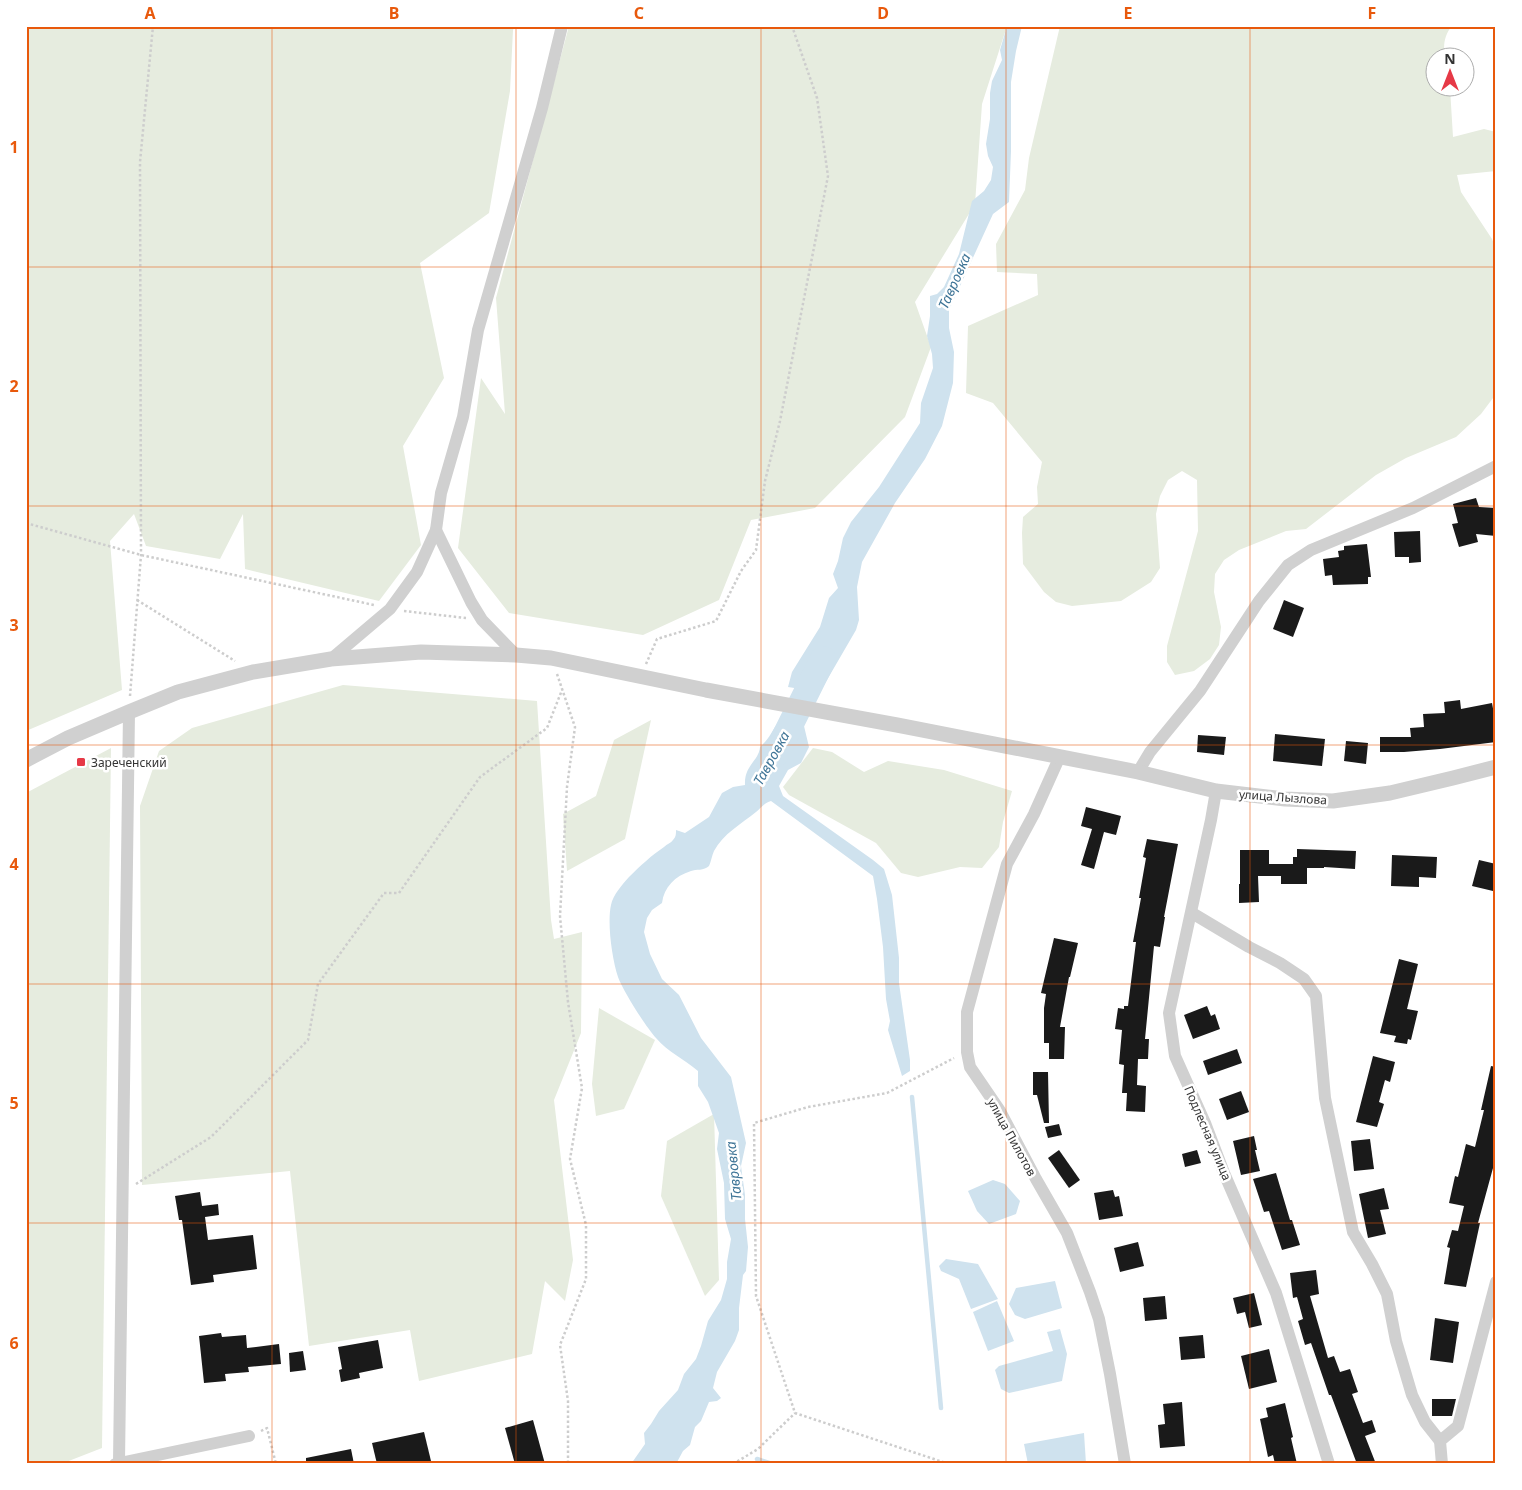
<svg xmlns="http://www.w3.org/2000/svg" width="1522" height="1490" font-family="'Noto Sans',sans-serif">
  <rect width="100%" height="100%" fill="#fff"/>
  <g fill="#e6ecdf">
    <path d="M26,26h489l-2,4 -3,61 -21,122 -69,50 24,115 -41,68 18,99 -42,56 -134,-32 -2,-55 -23,45 -74,-13 -12,-32 -24,27 12,149 -96,41z"/>
    <path d="M569,26h438l-25,78 -7,100 -60,98 16,45 -26,70 -90,91 -64,12 -32,80 -76,35 -134,-22 -51,-65 23,-170 24,36 -9,-116z"/>
    <path d="M1060,26h392c-8,9 -9,20 -7,31l-11,1v30h16l3,49 31,-8 12,3v39l-39,4 4,17 31,47 4,10v145l-15,20 -25,23 -50,21 -30,17 -70,54 -20,2 -47,19 -15,10 -9,14 -1,18 7,35 -2,18 -9,14 -16,12 -19,4 -8,-13v-16l31,-115 -1,-51 -15,-9 -14,9 -8,16 -4,18 4,54 -9,14 -30,19 -49,5 -16,-4 -12,-10 -21,-28 -1,-31 1,-16 15,-13 -1,-17 5,-25 -49,-59 -27,-10 2,-67 70,-31 -1,-21 -40,-2 -1,-28 29,-54 4,-32z"/>
    <path d="M343,685l194,16 14,219 3,19 28,-7 -1,101 -27,67 19,160 -8,41 -20,-20 -13,73 -113,27 -9,-51 -101,16 -19,-175 -148,14 -2,-379 19,-55 33,-23z"/>
    <path d="M651,720l-26,119 -58,32 -4,-57 33,-18 18,-56z"/>
    <path d="M111,748l-9,700 -41,16h-35v-671z"/>
    <path d="M813,748l19,4 32,20 24,-11 56,9 68,21 -9,31 -4,25 -17,21 -22,-1 -42,10 -17,-4 -25,-30 -87,-48 -6,-8z"/>
    <path d="M599,1008l56,32 -31,69 -28,7 -4,-32z"/>
    <path d="M714,1114l5,166 -14,16 -44,-100 6,-55z"/>
  </g>
  <g fill="#cfe2ee">
    <path d="M1007,26h15l-6,25 -5,31v69l-2,51 -16,12 -44,96v18l5,24 -1,31 -11,43 -17,33 -30,44 -33,59 -5,25 2,33 -3,10 -36,62 -32,-5 4,-15 28,-45 9,-29 9,-10 -5,-14 5,-13 5,-23 8,-16 28,-35 41,-64 1,-20 12,-35 -1,-14 -5,-18 3,-20v-20l7,-2 7,-7 15,-33 13,-53 12,-10 7,-11 2,-13 -5,-11 -2,-12 4,-25v-26l2,-12 10,-21 -2,-10z"/>
    <path d="M779,721l25,5 5,21 -8,16 -13,7 -9,16 4,10 90,64 11,9 8,26 7,63v25l11,77v11l-8,5 -14,-46 2,-9 -4,-22 -3,-52 -6,-48 -4,-23 -102,-75c-7,2 -10,7 -15,11 -15,12 -33,22 -42,39 -2,4 -3,11 -5,15 -5,5 -13,3 -18,5 -16,5 -27,16 -29,32l-10,7 -5,8 -3,14 6,22 12,25 17,16 22,43 30,39 15,66 -5,23 4,29v24l3,28 -2,24 -3,4 -4,33v22l-4,11 -18,31 -4,16 8,10 -4,3 -8,1 -8,19 -6,6 -5,18 -7,6 -7,13h-45l14,-20 -1,-11 7,-9 8,-13 19,-21 6,-16 12,-15 5,-13 7,-25 13,-21 6,-21v-17l4,-23 -6,-20 -1,-36 -7,-34 2,-16 -11,-31 -10,-16v-15c-14,-12 -30,-19 -42,-33 -10,-11 -33,-47 -38,-61 -6,-18 -11,-54 -7,-72 2,-10 11,-20 18,-28 11,-11 23,-22 35,-30 3,-3 7,-4 9,-7 3,-3 3,-6 3,-10l9,3 24,-16 13,-24 11,-6 12,-2c-1,-20 14,-24 15,-38 11,-10 11,-15 19,-26z"/>
    <path d="M993,1180l12,4 15,17 -4,13 -27,10 -12,-13 -9,-20z"/>
    <path d="M946,1259l32,5 20,35 -27,10 -12,-30 -18,-8 -2,-5z"/>
    <path d="M1055,1281l7,27 -37,11 -10,-4 -6,-11 7,-16z"/>
    <path d="M997,1301l17,40 -26,10 -15,-39z"/>
    <path d="M1060,1329l7,25 -5,27 -53,12 -8,-4 -6,-19 4,-4 54,-15 -6,-19z"/>
    <path d="M1084,1433l2,31h-58l-4,-20z"/>
  </g>
  <g fill="none" stroke-linecap="round" stroke-linejoin="round">
    <g stroke="#cfe2ee" stroke-width="4.5">
      <path d="M912,1097l29,311"/>
      <path d="M757,1459l15,5"/>
    </g>
    <path stroke="#cfe2ee" stroke-width="26" d="M776,754l47,-95"/>
  </g>
  <g fill="#1a1a1a">
    <path d="M1476,498l3,9 17,1v28l-20,-2 2,8 -19,5 -7,-23 6,-1 -5,-19z"/>
    <path d="M1420,531l1,31 -12,1v-6h-14l-1,-25z"/>
    <path d="M1367,544l4,33h-3v7l-35,1 -1,-10 -7,1 -2,-17 16,-2 -1,-6 6,-1v-4z"/>
    <path d="M1284,600l20,8 -11,29 -20,-8z"/>
    <path d="M1460,700l1,9 31,-6 2,11h2v28l-56,7 -36,3h-24v-15h31l-1,-9 14,-1 -1,-13 22,-1 -1,-11z"/>
    <path d="M1275,734l50,5 -3,27 -49,-5z"/>
    <path d="M1198,735l28,2 -2,18 -27,-3z"/>
    <path d="M1346,741l22,2 -2,21 -22,-3z"/>
    <path d="M1086,807l35,9 -5,19 -12,-3 -10,37 -13,-4 11,-36 -11,-3z"/>
    <path d="M1147,839l31,5 -14,73h1l-5,30 -6,-1 -9,93h4l-1,20h-10l-1,26 9,1 -1,26 -19,-1 1,-18h-5l2,-28 -5,-1 3,-34 -7,-1 3,-21 6,1v-3h4l8,-64h-3l8,-44h-2l7,-40 -3,-1z"/>
    <path d="M1297,849l59,2 -1,18 -31,-2v1h-17v16h-26v-8h-23l1,26 -20,1v-19h1v-34h29v14h24v-7h4z"/>
    <path d="M1392,855l45,2 -1,21 -17,-1v10l-28,-1z"/>
    <path d="M1479,860l17,4v17l-3,10 -21,-5z"/>
    <path d="M1054,938l24,5 -8,34h-1l-9,50h5l-1,32h-15v-16h-5v-35l2,-14 -5,-1z"/>
    <path d="M1399,959l19,5 -11,45 11,2 -7,29 -3,-1 -1,5 -13,-2 2,-6 -16,-3z"/>
    <path d="M1207,1006l4,10 4,-2 5,15 -27,10 -9,-24z"/>
    <path d="M1237,1049l5,14 -34,12 -5,-14z"/>
    <path d="M1373,1056l22,6 -5,20 -5,-2 -6,22 5,2 -7,23 -21,-5z"/>
    <path d="M1491,1066l5,1v90l-18,66h2l-14,64 -22,-3 6,-36 -3,-1 5,-17 6,1 6,-25 -15,-3 6,-27 3,1 8,-33 9,3 9,-37h-3z"/>
    <path d="M1033,1072h15l1,51h-5l-7,-28h-4z"/>
    <path d="M1241,1091l8,21 -22,8 -8,-21z"/>
    <path d="M1059,1124l3,11 -14,3 -3,-11z"/>
    <path d="M1254,1136l3,14h-2l5,21 -19,4 -8,-34z"/>
    <path d="M1370,1139l4,30 -20,2 -3,-30z"/>
    <path d="M1059,1150l21,30 -11,8 -21,-30z"/>
    <path d="M1197,1150l4,13 -16,4 -3,-13z"/>
    <path d="M1276,1173l14,47h2l8,25 -18,5 -13,-39 -5,1 -11,-33z"/>
    <path d="M1384,1188l5,21 -9,1 6,24 -18,4 -9,-44z"/>
    <path d="M1113,1190l2,7 4,-1 4,20 -24,4 -5,-27z"/>
    <path d="M200,1192l2,14 16,-2 1,11 -14,2 3,23 45,-5 4,34 -44,6 1,7 -23,3 -9,-65h-3l-4,-24z"/>
    <path d="M1138,1242l6,24 -24,6 -6,-24z"/>
    <path d="M1316,1270l3,24 -9,2 18,62 6,-2 6,16 10,-3 8,23 -6,2 11,29 9,-3 4,12 -11,4 11,28h-19l-26,-69h-2l-18,-52 -6,2 -7,-24 5,-2 -6,-22 -4,1 -3,-25z"/>
    <path d="M1254,1293l8,32 -13,3 -4,-16 -8,2 -4,-16z"/>
    <path d="M1165,1296l2,23 -22,2 -2,-23z"/>
    <path d="M1435,1318l24,4 -6,41 -23,-3z"/>
    <path d="M221,1333l1,4 24,-2 1,13 32,-4 2,20 -33,3 1,5 -24,2 1,7 -22,2 -5,-47z"/>
    <path d="M1203,1335l2,23 -24,2 -2,-23z"/>
    <path d="M378,1340l5,28 -24,5 1,5 -19,4 -2,-12 3,-1 -4,-22z"/>
    <path d="M1269,1349l8,33 -28,7 -8,-33z"/>
    <path d="M303,1351l3,19 -16,2 -1,-19z"/>
    <path d="M1432,1399h24l-4,17h-20z"/>
    <path d="M1182,1402l3,44 -25,2 -2,-23 7,-1 -2,-20z"/>
    <path d="M1285,1403l8,34 -2,1 6,26h-22l-2,-9 -5,2 -8,-38 8,-2 -2,-9z"/>
    <path d="M533,1420l12,44h-30l-10,-36z"/>
    <path d="M424,1432l7,29 -13,3h-41l-5,-21z"/>
    <path d="M351,1449l3,15h-48v-6z"/>
  </g>
  <g fill="none" stroke-linecap="round" stroke-linejoin="round">
    <g stroke="#cdcdcd" stroke-width="2.5" stroke-dasharray="2.5 2.5" stroke-linecap="butt">
      <path d="M26,523l115,32 233,50"/>
      <path d="M137,600l98,61"/>
      <path d="M404,611l62,7"/>
      <path d="M646,664l11,-25 59,-18 25,-50 15,-21 9,-69 15,-60 48,-245 -11,-78 -25,-72"/>
      <path d="M557,674l18,53 -8,60 -7,129 8,86 14,86 -12,71 16,66v54l-26,66 8,56v63"/>
      <path d="M130,696l11,-141 -1,-393 13,-136"/>
      <path d="M136,1184l75,-47 97,-97 10,-56 66,-91h15l81,-116 67,-49 15,-38"/>
      <path d="M261,1431l6,-3 9,36"/>
      <path d="M733,1464l25,-15 37,-36"/>
      <path d="M949,1464l-154,-51 -39,-117 -2,-173 54,-16 79,-14 67,-35"/>
    </g>
    <g stroke="#d0d0d0" stroke-width="12">
      <path d="M436,530l35,72 11,18 34,35"/>
      <path d="M331,659l59,-50 27,-37 19,-42 5,-37 22,-76 15,-87 64,-222 20,-82"/>
      <path d="M1060,756l-26,58 -27,50 -40,148v40l3,15 30,44 36,68 31,54 23,59 9,27 11,55 15,90"/>
      <path d="M1138,772l12,-20 50,-61 59,-90 29,-36 23,-15 102,-42 83,-42"/>
      <path d="M1216,791l-5,29 -42,193 6,43 30,67 19,50 52,120 53,171"/>
      <path d="M1192,913l57,34 31,16 24,16 12,17 9,102 28,134 19,32 15,30 9,47 16,54 13,27 15,19"/>
      <path d="M119,1462l10,-750"/>
      <path d="M115,1464l134,-28"/>
      <path d="M1442,1464l-2,-23 18,-15 38,-144"/>
    </g>
    <path stroke="#d0d0d0" stroke-width="15" d="M26,760l42,-22 61,-26 49,-20 75,-20 78,-13 90,-7 95,3 35,3 155,32 191,35 241,47 78,19 69,8 48,2 57,-8 63,-15 43,-11"/>
  </g>
  <path fill="none" stroke="#e8590c" stroke-width="1" stroke-opacity="0.55" d="M272,26v1438M516,26v1438M761,26v1438M1006,26v1438M1250,26v1438M26,267h1470M26,506h1470M26,745h1470M26,984h1470M26,1223h1470"/>
  <rect fill="#e63946" stroke="#fff" stroke-width="2" x="76" y="757" width="10" height="10" rx="2.5"/>
  <g text-anchor="middle" dominant-baseline="central" stroke-width="5" stroke-linejoin="round" paint-order="stroke">
    <g font-size="12" fill="#333" stroke="#fff" text-anchor="start">
      <text x="91" y="762">Зареченский</text>
    </g>
    <g font-size="12" fill="#333" stroke="#fff">
      <text transform="translate(1283 797) rotate(4)">улица Лызлова</text>
      <text transform="translate(1208 1133) rotate(67)">Подлесная улица</text>
      <text transform="translate(1012 1137) rotate(61)">улица Пилотов</text>
    </g>
    <g font-size="14" font-style="italic" fill="#3f7597" stroke="#fff">
      <text transform="translate(954 281) rotate(-66)">Тавровка</text>
      <text transform="translate(771 758) rotate(-61)">Тавровка</text>
      <text transform="translate(733 1171) rotate(-96)">Тавровка</text>
    </g>
  </g>
  <rect width="1522" height="1490" fill="none" stroke="#ffffff" stroke-width="55"/>
  <g transform="translate(1450 72)"><circle r="24" fill="#ffffff" stroke="#adadad"/>
  <path d="M0-4L9 19L0 12L-9 19Z" fill="#e63946"/>
  <text y="-8" font-size="14" font-weight="bold" text-anchor="middle" fill="#333333">N</text>
  </g>
  <rect x="28" y="28" width="1466" height="1434" fill="none" stroke="#e8590c" stroke-width="2"/>
  <g font-size="16" text-anchor="middle" font-weight="bold" fill="#e8590c">
    <text x="150" y="19">A</text>
    <text x="394" y="19">B</text>
    <text x="639" y="19">C</text>
    <text x="883" y="19">D</text>
    <text x="1128" y="19">E</text>
    <text x="1372" y="19">F</text>
    <text x="14" y="153">1</text>
    <text x="14" y="392">2</text>
    <text x="14" y="631">3</text>
    <text x="14" y="870">4</text>
    <text x="14" y="1109">5</text>
    <text x="14" y="1349">6</text>
  </g>
</svg>
